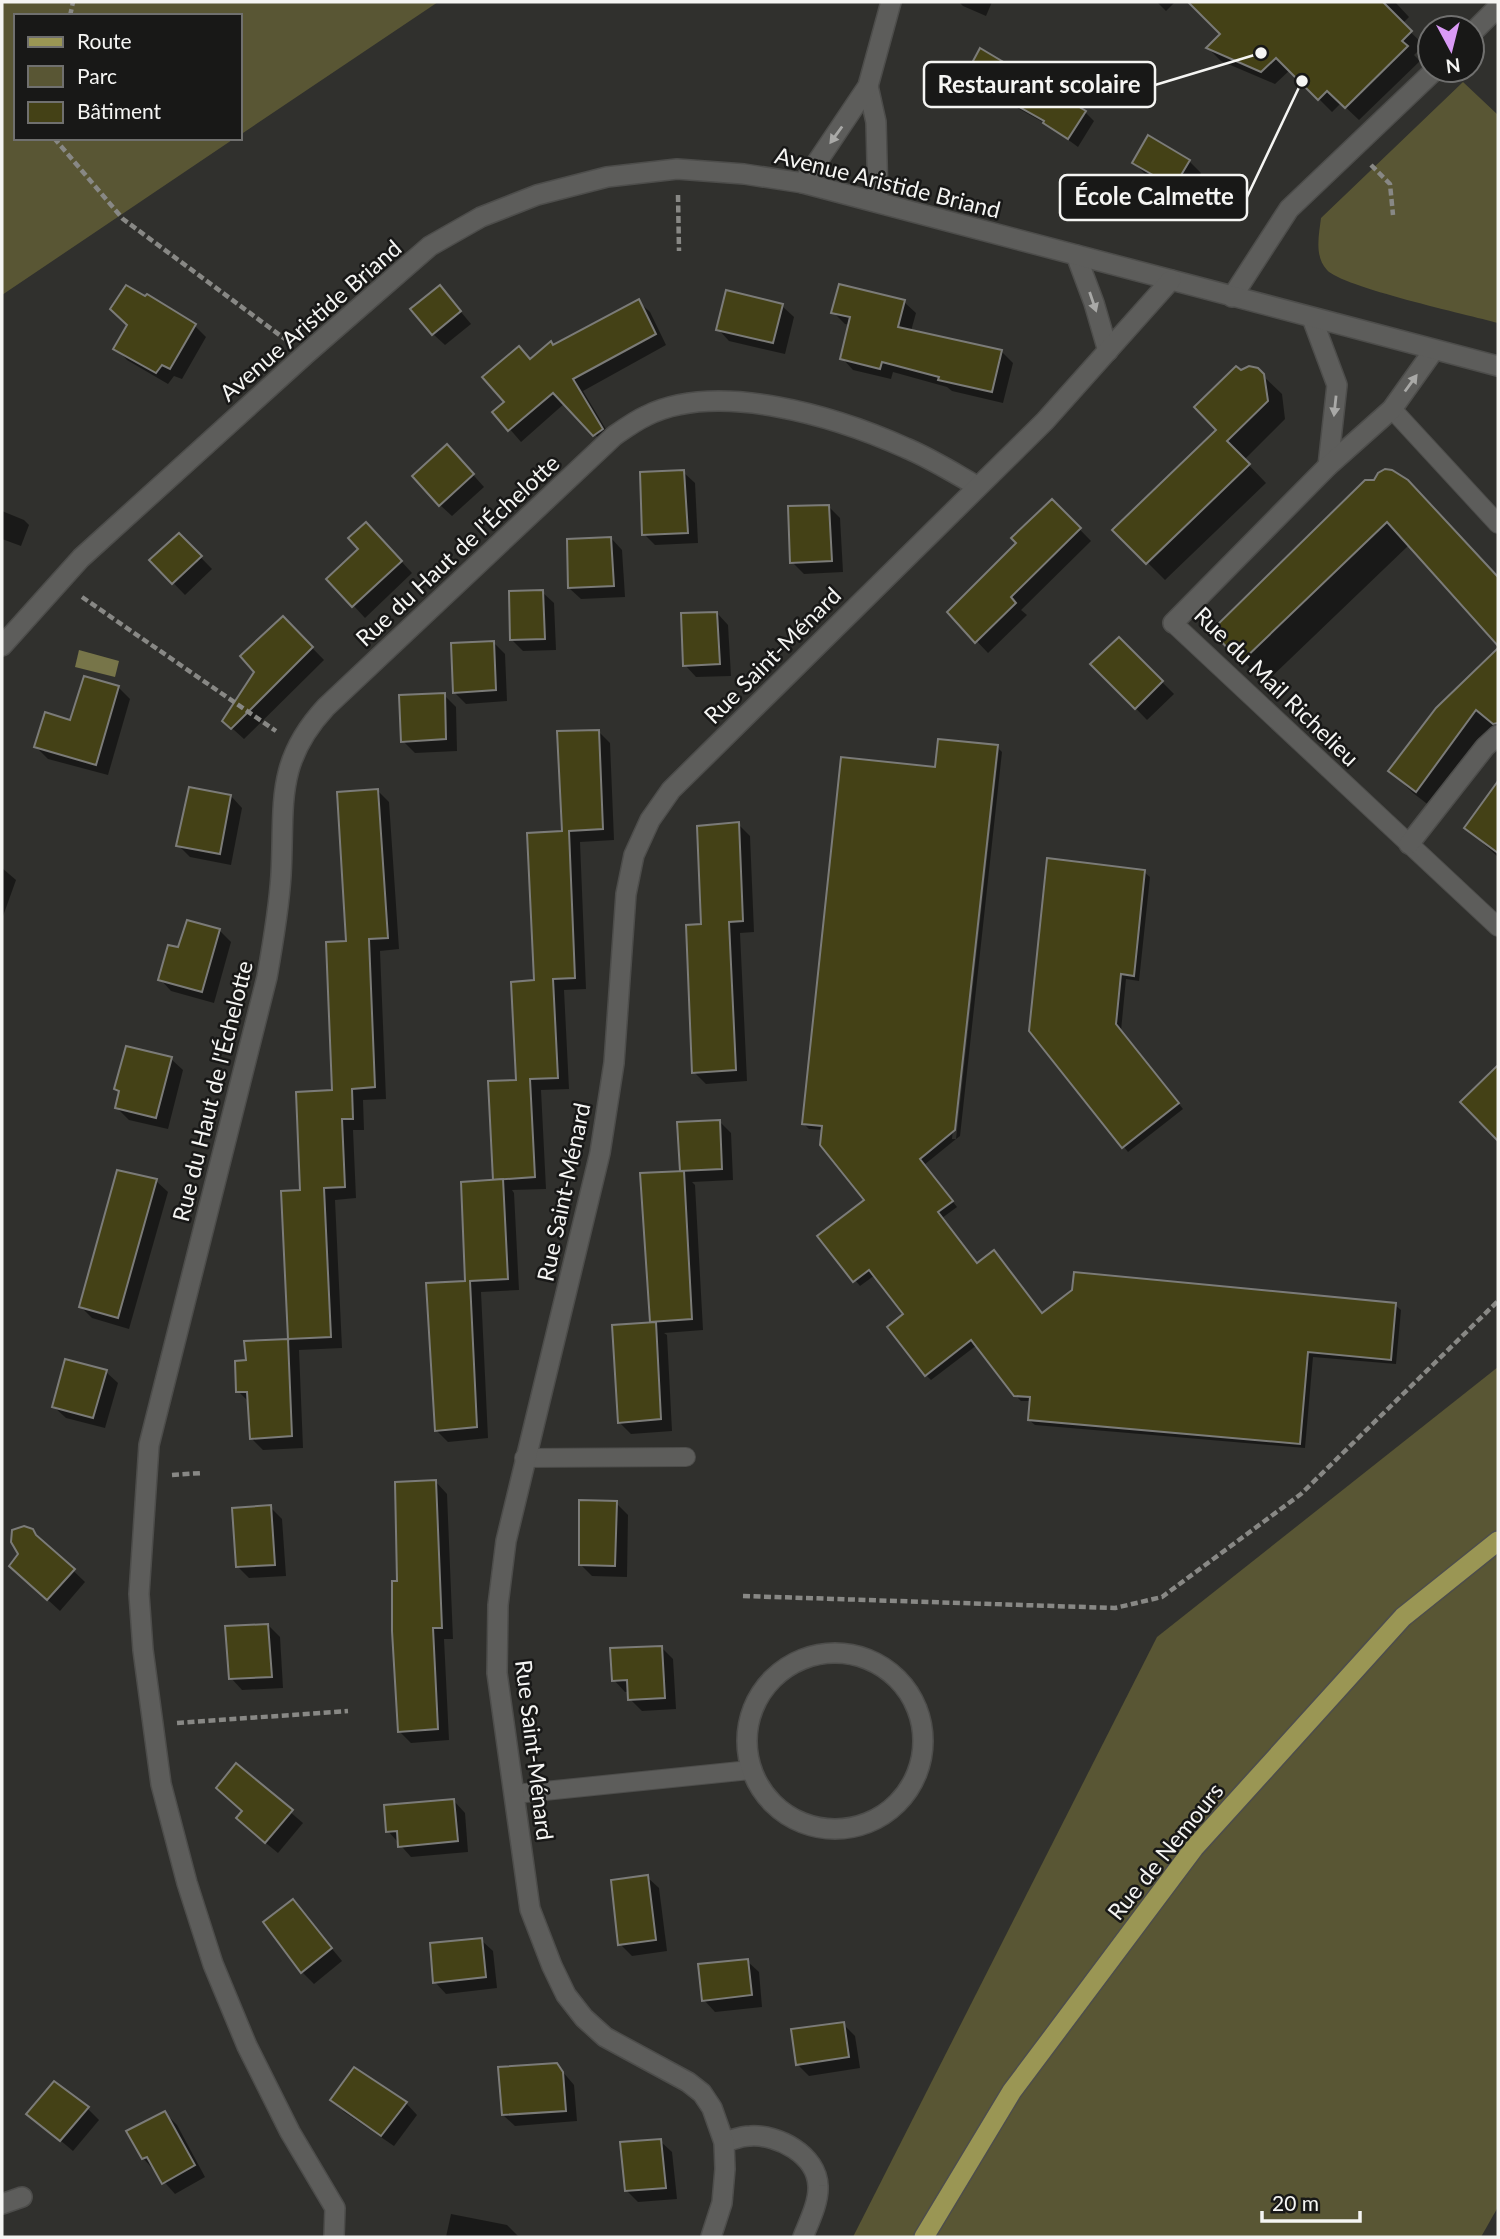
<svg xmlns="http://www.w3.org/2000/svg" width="1500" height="2239" font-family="Lato,sans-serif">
  <rect width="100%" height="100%" fill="#30302d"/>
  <g fill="#595634">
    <path d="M2,2h436l-198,133v-119h-224v122h219l-233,157z"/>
    <path d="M1463,82l35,33v208c-29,-8 -156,-36 -171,-53 -13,-14 -8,-35 -6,-52z"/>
    <path d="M1498,1367v840l-17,30h-628l304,-600z"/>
  </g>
  <path fill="#777549" d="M79,650l40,11 -4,16 -40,-10z"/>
  <g fill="#0007">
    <path d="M959,2h33l-6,14 -23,-10z"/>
    <path d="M1157,2h18l-9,9z"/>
    <path d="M1190,2h46l9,9 10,-9h140l14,15 -7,7 22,21 -10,10 6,6 -61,59 -18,-17 -9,9 -42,-42 -15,14 -54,-23 -13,-13 15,-14z"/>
    <path d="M967,76l118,36 9,9 -16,26 -30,-22 -72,-40z"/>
    <path d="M1189,161l12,12 -15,24 -41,-23 -11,-11z"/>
    <path d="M440,287l31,37 -26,21 -12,-11z"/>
    <path d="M638,301l12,11 16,33 -83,46 30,50 -7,5 -41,-43 -44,39 -26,-30 11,-10 47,-55z"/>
    <path d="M904,302l12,11 -5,18 90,20 12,12 -10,40 -51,-12 -5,-4 -54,-15 -2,7 -38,-9 -11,-12 8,-33 -5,-1 -12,-12z"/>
    <path d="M782,306l12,11 -9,37 -56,-13 -11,-12z"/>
    <path d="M195,326l11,11 -24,42 -8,-3 -6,8 -41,-24 -11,-12z"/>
    <path d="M1257,370l25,24 3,25 -41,41 22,23 -101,97 -50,-50 103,-100 23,-58z"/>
    <path d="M458,458l26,29 -32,29 -12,-11z"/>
    <path d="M683,472l12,11 3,60 -43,2 -11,-11z"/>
    <path d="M1366,482l64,23 68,73v66l-89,-99 -144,138 -51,-52z"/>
    <path d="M1052,501l39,40 -70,69 6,5 -39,38 -39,-41 70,-69z"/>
    <path d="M829,507l11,11 3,54 -39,2 -12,-12z"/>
    <path d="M2,511l22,9 5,5 -8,21 -19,-7z"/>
    <path d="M179,535l33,34 -27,26 -34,-35z"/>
    <path d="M378,536l34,37 -47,45 -36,-39z"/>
    <path d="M611,538l11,12 3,47 -44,2 -12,-11z"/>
    <path d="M542,592l12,11 2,47 -33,1 -11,-11z"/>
    <path d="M717,613l11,12 3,51 -35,1 -11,-12z"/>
    <path d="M283,618l41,42 -80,79 -20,-18 32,-49z"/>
    <path d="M1119,639l55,55 -27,26 -54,-56z"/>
    <path d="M493,642l12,12 2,47 -41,3 -12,-12z"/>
    <path d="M1498,650v83l-59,80 -26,-20 -23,-22 47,-62z"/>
    <path d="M118,687l12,12 -22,76 -60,-16 -12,-12z"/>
    <path d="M444,695l12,12 1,44 -42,2 -12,-12z"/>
    <path d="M598,731l12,12 4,97 -34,2 6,147 -22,1 5,99 -28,1 5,99 -34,1 2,3 5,97 -38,2 7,146 -40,4 -12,-12 31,-148 30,-101 66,-348z"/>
    <path d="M997,747l5,5 -42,384 -4,3 43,-390h-4l-43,390h4l-32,26 33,42 -15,11 36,47 65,50 352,-10 6,5 -5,54 -83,-7 -8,91 -270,-23 -6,-5 2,-19h-10l-6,-6 -38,-50 -46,35 -5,-5 -20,-60 -31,-40 -15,11 -40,-49 46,-37 -43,-70 -14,-1 -5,-5 133,-355z"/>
    <path d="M1498,786v71l-32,-29z"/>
    <path d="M378,791l11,11 10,147 -19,2 6,148 -23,1 1,30h-11l3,68 -21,2 7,148 -43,2 4,98 -40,2 -11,-11 -3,-37 -11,-11 10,-29 -2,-19 44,-2 -7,-148 19,-2 31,-100 14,-149z"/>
    <path d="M231,796l11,12 -11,57 -41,-8 -12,-12z"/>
    <path d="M738,824l12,12 4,96 -14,1 7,148 -41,3 -12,-12 9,-146z"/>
    <path d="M2,868l14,12 -14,39z"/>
    <path d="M1144,872l6,5 -11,104 -13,-2 -5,52 62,78 -55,43 -97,-121z"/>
    <path d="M219,930l12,12 -17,61 -43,-12 -11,-12 20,-30z"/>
    <path d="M171,1059l12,11 -15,59 -39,-9 -12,-12 4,-14 -5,-5z"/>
    <path d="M720,1122l11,11 2,47 -41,2 3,3 8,145 -39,3 3,2 5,96 -41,3 -12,-12 35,-98 -2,-3 -10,-146 42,-2 -2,-3z"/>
    <path d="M156,1181l12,11 -39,137 -37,-11 -11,-11z"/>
    <path d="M106,1372l12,11 -13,45 -39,-10 -12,-11z"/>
    <path d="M436,1482l11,12 6,145h-9l5,101 -38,3 -12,-12v-149z"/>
    <path d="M616,1503l12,12 -1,62 -35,-1 -12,-12z"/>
    <path d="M270,1507l12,12 4,57 -37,2 -11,-11z"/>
    <path d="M32,1531l53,51 -25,29 -37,-34z"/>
    <path d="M268,1625l12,12 3,51 -41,2 -11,-12z"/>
    <path d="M661,1647l12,12 3,50 -34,2 -12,-12v-8l-5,1 -11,-12z"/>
    <path d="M236,1766l67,57 -25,30 -28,-23 -6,-19z"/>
    <path d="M454,1801l11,12 3,39 -57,5 -23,-26z"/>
    <path d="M647,1877l12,11 8,63 -35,5 -12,-12z"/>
    <path d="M293,1901l49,60 -28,23 -12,-12 -37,-50z"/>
    <path d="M481,1940l12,11 4,37 -51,6 -11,-12z"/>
    <path d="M747,1961l12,11 3,35 -47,5 -11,-12z"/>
    <path d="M843,2024l12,12 5,32 -51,8 -12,-12z"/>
    <path d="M557,2065l17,20 3,36 -62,5 -12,-11z"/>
    <path d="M333,2100l73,3 11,12 -23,31 -50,-34z"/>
    <path d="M87,2108l12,12 -26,31 -44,-37z"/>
    <path d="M165,2113l12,12 28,52 -30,17 -32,-36z"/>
    <path d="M660,2141l12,11 5,47 -39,3 -12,-12z"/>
    <path d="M451,2214l56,11 12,12h-73z"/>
  </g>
  <g fill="#444116" stroke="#7b7b78" stroke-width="2">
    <path d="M1188,2h195l29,29 -10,10 6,5 -63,62 -18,-17 -9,9 -42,-42 -15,14 -55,-24 14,-14z"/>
    <path d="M980,48l106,63 -18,28 -25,-16 1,-2 -79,-45z"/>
    <path d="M1148,135l42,25 -16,27 -42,-24z"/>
    <path d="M839,284l66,16 -7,27 104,23 -10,42 -54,-12 1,-3 -57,-15 -2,7 -40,-10 10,-42 -19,-4z"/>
    <path d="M126,285l19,11 2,-2 49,30 -26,45 -8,-4 -6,8 -43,-24 14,-24 -17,-16z"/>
    <path d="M440,285l21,26 -29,24 -22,-26z"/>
    <path d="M726,290l57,14 -10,39 -57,-13z"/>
    <path d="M639,299l17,35 -83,45 30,50 -10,7 -40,-43 -45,38 -16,-19 12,-10 -22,-25 37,-31 11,13 21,-18 2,4z"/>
    <path d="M1236,366l5,4 8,-4 9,2 6,6 4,27 -41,40 23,23 -104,100 -34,-34 104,-100 -22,-23z"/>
    <path d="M447,444l27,30 -35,32 -27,-30z"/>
    <path d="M1385,469l7,1 16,10 90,97v69l-111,-124 -146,140 -30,-31 154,-151h9l4,-7z"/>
    <path d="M684,470l4,63 -46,2 -2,-63z"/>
    <path d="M1052,499l29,29 -70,69 5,6 -41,40 -28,-31 69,-69 -5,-5z"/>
    <path d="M829,505l3,56 -42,2 -2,-57z"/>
    <path d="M366,522l36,39 -50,46 -26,-28 32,-30 -10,-11z"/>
    <path d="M179,533l23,23 -30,28 -23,-24z"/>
    <path d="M611,537l3,49 -46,2 -1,-49z"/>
    <path d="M543,590l2,49 -35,1 -1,-49z"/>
    <path d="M717,612l3,52 -37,2 -2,-53z"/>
    <path d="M283,616l30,31 -82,82 -9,-8 32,-49 -14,-16z"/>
    <path d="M1119,637l44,44 -28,28 -45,-45z"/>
    <path d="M494,641l2,49 -43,3 -2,-50z"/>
    <path d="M1498,648v75l-5,1 -17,-14 -60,82 -28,-21 48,-63z"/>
    <path d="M84,676l35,10 -23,79 -62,-18 11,-35 25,8z"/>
    <path d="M445,693l1,46 -45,3 -2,-47z"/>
    <path d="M599,730l4,99 -34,2 6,147 -22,1 5,99 -28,1 5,98 -42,3 -5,-99 28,-1 -5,-98 23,-2 -7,-147 35,-2 -5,-100z"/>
    <path d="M938,739l60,6 -43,385 -35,29 33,42 -15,11 39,51 17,-13 48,63 30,-23 2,-18 322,31 -5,57 -83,-8 -8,92 -272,-24 2,-23 -16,-1 -43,-56 -46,36 -38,-49 16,-13 -34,-44 -16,12 -36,-46 47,-36 -44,-55 2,-19 -20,-2 39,-367 94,10z"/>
    <path d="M1498,781v72l-34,-25z"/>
    <path d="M189,787l42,8 -11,59 -44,-8z"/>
    <path d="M378,789l10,149 -19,1 6,148 -23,2 1,30h-11l3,68 -21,1 7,149 -43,2 -7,-148 19,-1 -4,-98 36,-2 -6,-148 20,-1 -9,-149z"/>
    <path d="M739,822l4,99 -14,1 7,148 -44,3 -6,-148 15,-1 -4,-98z"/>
    <path d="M1047,858l98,12 -11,106 -13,-2 -5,50 63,79 -57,45 -93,-117z"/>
    <path d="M187,920l33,9 -18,63 -44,-12 10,-35 10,2z"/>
    <path d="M126,1046l46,11 -16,61 -41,-10 4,-17 -5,-2z"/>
    <path d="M1498,1065v76l-38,-39z"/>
    <path d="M720,1120l2,49 -42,2 -3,-49z"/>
    <path d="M117,1170l40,9 -39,139 -39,-11z"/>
    <path d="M684,1171l8,148 -42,3 -10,-149z"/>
    <path d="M503,1179l5,100 -38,2 7,146 -42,4 -9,-148 39,-2 -4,-99z"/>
    <path d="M656,1322l5,97 -43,4 -6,-98z"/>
    <path d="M288,1339l4,97 -42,3 -3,-47h-11l-1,-31 11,-1 -2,-19z"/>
    <path d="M65,1359l42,11 -14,48 -41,-11z"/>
    <path d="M436,1480l6,148h-9l5,101 -40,3 -6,-101v-50h5l-2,-99z"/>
    <path d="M579,1500l38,1 -2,65 -36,-1z"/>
    <path d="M271,1505l4,60 -39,2 -4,-59z"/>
    <path d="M24,1526l9,3 3,6 39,34 -28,31 -38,-34 9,-12 -7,-12 1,-12z"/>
    <path d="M268,1624l4,53 -43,2 -4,-53z"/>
    <path d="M662,1646l3,52 -37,2 -1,-20 -15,1 -2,-33z"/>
    <path d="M236,1763l57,47 -28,33 -29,-25 6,-7 -26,-23z"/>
    <path d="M454,1799l4,42 -60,6 -1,-16 -11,1 -2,-27z"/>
    <path d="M648,1875l8,65 -38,5 -7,-65z"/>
    <path d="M293,1899l39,49 -31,25 -38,-51z"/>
    <path d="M482,1938l4,39 -53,6 -3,-40z"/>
    <path d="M748,1959l4,36 -50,6 -4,-37z"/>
    <path d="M844,2022l5,35 -53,8 -5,-36z"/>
    <path d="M557,2063l6,9 3,39 -64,4 -4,-48z"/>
    <path d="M354,2067l53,35 -26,34 -51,-36z"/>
    <path d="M54,2081l35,26 -29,34 -34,-27z"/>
    <path d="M165,2111l30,54 -33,19 -15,-27 -5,2 -16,-28z"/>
    <path d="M661,2139l5,49 -41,3 -5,-49z"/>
  </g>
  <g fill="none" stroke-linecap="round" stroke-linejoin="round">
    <defs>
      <g id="service">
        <path d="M1392,409l106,115"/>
        <path d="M1173,623l325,304"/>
        <path d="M524,1458l162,-1"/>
        <path d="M515,1794l235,-24"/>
      </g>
      <g id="pedestrian">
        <path d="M1409,844l76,-97 13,-12"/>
        <circle cx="835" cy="1741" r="88"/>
      </g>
      <g id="minor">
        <path d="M1472,33l26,-26"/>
        <path d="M868,86l8,36 2,79"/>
        <path d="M803,183l65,-97 23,-84"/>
        <path d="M1076,255l18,48 14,48"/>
        <path d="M1232,297l57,-88 146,-139"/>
        <path d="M1312,318l25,67 -9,81"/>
        <path d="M1173,623l155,-157 64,-57 42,-59"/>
        <path d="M2,646l79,-88 225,-204 124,-108 51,-29 56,-22 70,-18 70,-8 67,5 59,9 695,183"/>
        <path d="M724,2142c8,-2 17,-6 26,-6 28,-2 67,19 68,50 1,16 -9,36 -15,51"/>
        <path d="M2,2204l20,-7"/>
        <path d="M334,2237l1,-29 -45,-76 -43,-86 -34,-82 -26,-81 -26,-99 -18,-134 -4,-56 10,-149 118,-468c6,-34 12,-68 14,-102 4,-70 -7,-112 45,-168l288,-271c10,-7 21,-15 32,-20 72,-36 191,1 260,32 24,10 48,25 71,38"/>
        <path d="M711,2237l11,-34 3,-34 -1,-27 -12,-34 -10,-15 -14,-11 -83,-45 -21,-19 -18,-23 -14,-29 -22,-57 -33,-236 1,-68 8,-64 94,-388 14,-90 12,-169 8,-39 16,-35 21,-30 374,-369 126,-141"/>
      </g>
      <path id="primary" d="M924,2237l88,-146 182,-243 209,-231 95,-76"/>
    </defs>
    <use href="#service" stroke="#4d4d4b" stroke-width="20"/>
    <use href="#pedestrian" stroke="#4d4d4b" stroke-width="22"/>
    <use href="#minor" stroke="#4d4d4b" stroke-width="22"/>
    <use href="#primary" stroke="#4d4d4b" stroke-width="22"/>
    <g stroke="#888885" stroke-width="4.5" stroke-dasharray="7 3.5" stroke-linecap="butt">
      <path d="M70,16l3,-14"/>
      <path d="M54,138l69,81 162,120"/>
      <path d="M1371,165l19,19 3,31"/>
      <path d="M678,195l1,56"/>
      <path d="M82,597l194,134"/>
      <path d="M172,1475l30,-2"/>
      <path d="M743,1596l372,12 47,-11 139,-103 197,-193"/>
      <path d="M177,1723l171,-12"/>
    </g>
    <use href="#service" stroke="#5d5d5b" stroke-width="18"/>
    <use href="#pedestrian" stroke="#5d5d5b" stroke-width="19"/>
    <use href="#minor" stroke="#5d5d5b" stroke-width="19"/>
    <use href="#primary" stroke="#9a9654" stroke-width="19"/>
  </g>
  <defs><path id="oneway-solid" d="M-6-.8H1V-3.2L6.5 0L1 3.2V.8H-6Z" transform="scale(1.75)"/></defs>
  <g fill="#a9a9a7">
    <use href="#oneway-solid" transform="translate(836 135) rotate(126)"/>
    <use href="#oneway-solid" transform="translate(1093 302) rotate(71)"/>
    <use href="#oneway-solid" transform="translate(1411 383) rotate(-54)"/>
    <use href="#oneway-solid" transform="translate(1335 406) rotate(96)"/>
  </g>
  <g text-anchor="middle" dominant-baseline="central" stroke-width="5" stroke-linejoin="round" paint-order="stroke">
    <g font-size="23" fill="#f5f5f3" stroke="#181817">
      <text transform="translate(888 182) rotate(14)">Avenue Aristide Briand</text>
      <text transform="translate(310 320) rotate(-41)">Avenue Aristide Briand</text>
      <text transform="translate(457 550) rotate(-43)">Rue du Haut de l'Échelotte</text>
      <text transform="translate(772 655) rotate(-45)">Rue Saint-Ménard</text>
      <text transform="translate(1277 686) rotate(44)">Rue du Mail Richelieu</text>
      <text transform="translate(212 1091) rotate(-76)">Rue du Haut de l'Échelotte</text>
      <text transform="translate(563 1192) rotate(-78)">Rue Saint-Ménard</text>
      <text transform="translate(535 1750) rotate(83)">Rue Saint-Ménard</text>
      <text transform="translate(1165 1851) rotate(-51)">Rue de Nemours</text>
    </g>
  </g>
  <path fill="none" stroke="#f5f5f3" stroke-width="2.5" d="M1261 53L1155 85M1302 81L1247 197"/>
  <g fill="#f5f5f3" stroke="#181817" stroke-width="2.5">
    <circle cx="1261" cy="53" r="7"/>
    <circle cx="1302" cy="81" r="7"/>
  </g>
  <g fill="#181817" stroke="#f5f5f3" stroke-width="2.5">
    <rect x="924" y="62" width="231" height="45" rx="7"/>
    <rect x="1060" y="175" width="187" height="45" rx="7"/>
  </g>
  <g font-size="24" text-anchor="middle" font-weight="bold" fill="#f5f5f3">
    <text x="1039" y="93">Restaurant scolaire</text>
    <text x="1154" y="205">École Calmette</text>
  </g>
  <rect width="1500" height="2239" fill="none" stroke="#f5f5f3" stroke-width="7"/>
  <rect x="14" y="14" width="228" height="126" fill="#181817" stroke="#70706f" stroke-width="2"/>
  <rect x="28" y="37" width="35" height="10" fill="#9a9654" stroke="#70706f" stroke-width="2"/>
  <text x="77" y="49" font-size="21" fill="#f5f5f3">Route</text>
  <rect x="28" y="66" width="35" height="21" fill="#595634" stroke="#70706f" stroke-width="2"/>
  <text x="77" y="84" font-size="21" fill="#f5f5f3">Parc</text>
  <rect x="28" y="102" width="35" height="21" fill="#444116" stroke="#70706f" stroke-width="2"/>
  <text x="77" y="119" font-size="21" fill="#f5f5f3">Bâtiment</text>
  <g transform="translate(1451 49) rotate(173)"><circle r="33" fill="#181817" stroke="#70706f" stroke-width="2"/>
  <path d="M0-5L12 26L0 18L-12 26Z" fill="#da9af6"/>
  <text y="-10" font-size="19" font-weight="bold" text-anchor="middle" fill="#f5f5f3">N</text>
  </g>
  <path d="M1262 2211v10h98v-10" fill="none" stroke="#f5f5f3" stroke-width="3.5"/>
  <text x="1272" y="2211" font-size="21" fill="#f5f5f3" stroke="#181817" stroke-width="5" paint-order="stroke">20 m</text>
</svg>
